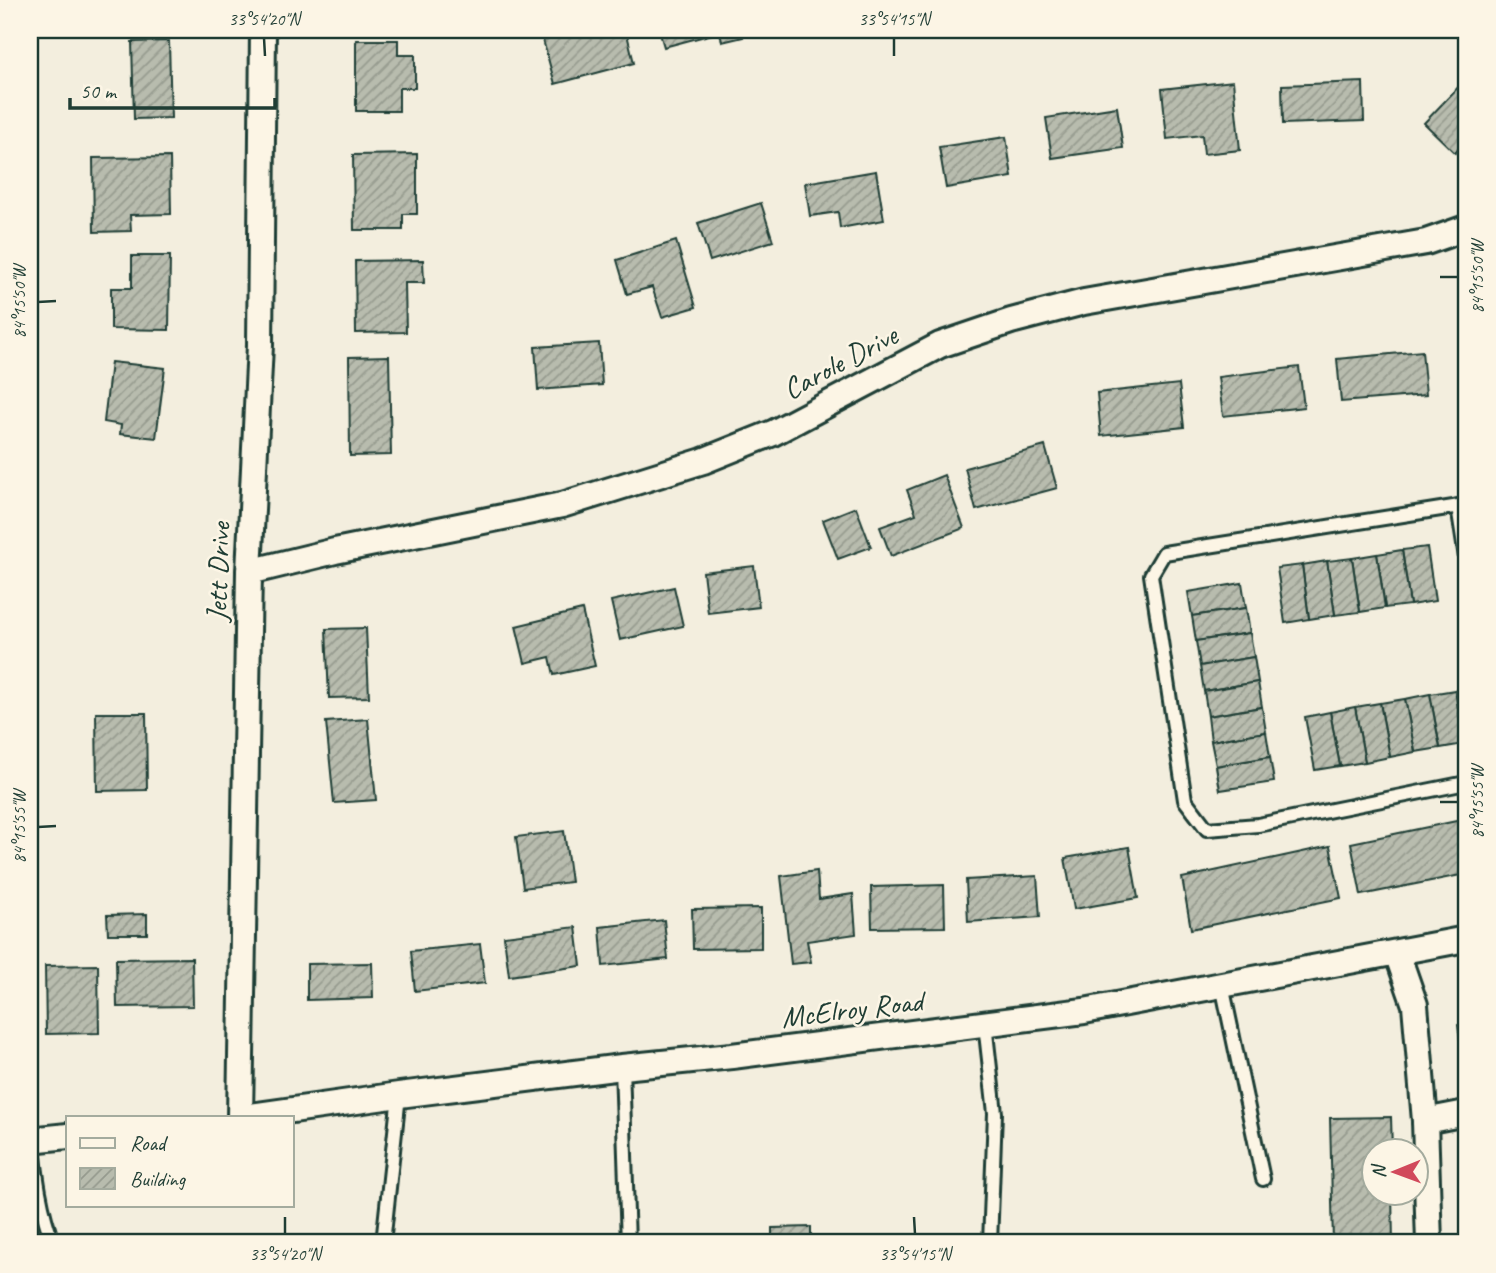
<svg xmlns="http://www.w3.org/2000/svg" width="1496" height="1273" font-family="Caveat,sans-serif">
  <defs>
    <pattern id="building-hatch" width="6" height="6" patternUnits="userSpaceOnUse" patternTransform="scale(1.75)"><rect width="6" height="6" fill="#b8bcae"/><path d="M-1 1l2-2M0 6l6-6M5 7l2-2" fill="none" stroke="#959a8e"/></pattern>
  </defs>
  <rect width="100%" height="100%" fill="#f3eede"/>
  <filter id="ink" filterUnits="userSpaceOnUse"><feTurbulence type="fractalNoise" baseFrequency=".0143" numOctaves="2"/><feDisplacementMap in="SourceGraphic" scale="14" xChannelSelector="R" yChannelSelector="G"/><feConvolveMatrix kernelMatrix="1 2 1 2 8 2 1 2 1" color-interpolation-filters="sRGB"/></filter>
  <g filter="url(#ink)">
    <g fill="url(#building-hatch)" stroke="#1f3d34" stroke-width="2">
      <path d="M585,30h41l8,33 -79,21 -12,-44z"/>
      <path d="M659,30h82l2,7 -21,5 -2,-10 -56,15z"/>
      <path d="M356,40h42v15h17v33h-16v23h-43z"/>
      <path d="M169,41l2,77 -37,1 -2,-77z"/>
      <path d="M1466,79v62l-11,12 -31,-30z"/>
      <path d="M1233,81l7,69 -36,4 -2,-19 -35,4 -5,-50z"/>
      <path d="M1363,82l1,39 -81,3 -1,-39z"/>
      <path d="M1117,107l6,41 -71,10 -6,-40z"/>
      <path d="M1006,137l6,40 -66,11 -7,-41z"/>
      <path d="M417,154v60h-14v16h-49l-1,-75z"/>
      <path d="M170,157l1,57 -41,1 1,16 -37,1 -1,-74z"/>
      <path d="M876,171l8,49 -44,8 -2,-16 -28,4 -5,-33z"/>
      <path d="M761,203l12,38 -63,20 -12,-38z"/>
      <path d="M676,241l20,66 -34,10 -10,-30 -25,7 -10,-34z"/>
      <path d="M132,256h38l-1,74 -58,-1v-41h21z"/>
      <path d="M423,260l1,23h-19l1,49 -50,1 -1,-72z"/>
      <path d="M599,343l3,42 -64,5 -3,-43z"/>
      <path d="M1422,351l4,44 -85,7 -4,-43z"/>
      <path d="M389,356l2,99 -41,1 -1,-99z"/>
      <path d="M111,362l54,6 -9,70 -36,-4 1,-9 -17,-3z"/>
      <path d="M1299,367l5,40 -81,9 -5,-39z"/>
      <path d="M1179,384l5,43 -83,9 -4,-43z"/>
      <path d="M1045,446l12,42 -81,22 -11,-42z"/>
      <path d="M944,475l20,53 -73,28 -11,-29 36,-13 -9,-24z"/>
      <path d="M856,507l15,40 -33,12 -15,-39z"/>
      <path d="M1427,547l8,54 -25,4 -8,-55z"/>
      <path d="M1402,550l8,55 -25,3 -8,-54z"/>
      <path d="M1377,554l8,54 -25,4 -8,-54z"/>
      <path d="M1352,558l8,54 -25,3 -8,-54z"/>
      <path d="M1327,561l8,54 -26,4 -7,-54z"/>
      <path d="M1302,565l7,54 -24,4 -8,-55z"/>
      <path d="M754,566l5,41 -51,6 -5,-41z"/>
      <path d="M1242,583l4,25 -54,8 -4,-24z"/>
      <path d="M674,587l9,39 -63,14 -9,-39z"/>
      <path d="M1246,608l4,25 -54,8 -4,-25z"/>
      <path d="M582,610l13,56 -41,9 -4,-18 -25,6 -9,-37z"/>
      <path d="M366,628l3,69 -40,1 -3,-69z"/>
      <path d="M1250,633l4,24 -54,9 -4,-25z"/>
      <path d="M1254,657l4,25 -54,9 -4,-25z"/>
      <path d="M1258,682l4,25 -54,9 -4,-25z"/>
      <path d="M1455,690l9,54 -24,4 -10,-54z"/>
      <path d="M1430,694l10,54 -25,4 -10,-53z"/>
      <path d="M1405,699l10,53 -25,5 -10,-54z"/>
      <path d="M1380,703l10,54 -25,5 -10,-55z"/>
      <path d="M1262,707l4,25 -55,9 -3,-25z"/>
      <path d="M1355,707l10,55 -25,4 -10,-54z"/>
      <path d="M1330,712l10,54 -25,4 -10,-53z"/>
      <path d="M96,713h50l1,77 -50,1z"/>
      <path d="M368,719l8,81 -42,3 -8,-81z"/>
      <path d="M1266,732l4,25 -54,9 -5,-25z"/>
      <path d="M1270,757l4,25 -54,8 -4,-24z"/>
      <path d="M1466,819v55l-105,21 -10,-52z"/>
      <path d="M564,831l7,51 -48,6 -7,-51z"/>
      <path d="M1330,846l11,52 -150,31 -9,-51z"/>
      <path d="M1129,847l9,51 -64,11 -9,-51z"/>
      <path d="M817,871l2,28 34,-5 3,40 -49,7 4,21 -20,2 -10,-88z"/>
      <path d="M1037,876l3,41 -72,5 -2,-42z"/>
      <path d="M944,885l1,42 -73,1 -1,-41z"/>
      <path d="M761,908v40l-68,1 -1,-40z"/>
      <path d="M147,914v20h-39l-1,-19z"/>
      <path d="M664,920l4,39 -65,7 -3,-39z"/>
      <path d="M576,927l5,39 -72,10 -5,-40z"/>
      <path d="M480,944l5,39 -70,8 -4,-40z"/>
      <path d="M192,958l1,48 -76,1 -1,-48z"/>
      <path d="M372,963l1,35 -66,2v-36z"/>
      <path d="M98,965l1,68 -53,1 -1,-68z"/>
      <path d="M1466,1024v61l-8,-60z"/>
      <path d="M1391,1117l1,33h-18v42h18l1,51h-60l-3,-125z"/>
      <path d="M811,1227v16h-39v-15z"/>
    </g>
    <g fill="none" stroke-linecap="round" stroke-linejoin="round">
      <defs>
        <g id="service">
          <path d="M1466,505l-302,48 -13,22 34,225 22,29 51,-4 208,-42"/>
          <path d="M1458,506l8,52"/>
          <path d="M1222,985l41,194"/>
          <path d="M985,1024l10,89 -5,130"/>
          <path d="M622,1067l6,176"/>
          <path d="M32,1140c4,35 8,70 21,103"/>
          <path d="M383,1243l16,-148"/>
        </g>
        <g id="minor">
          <path d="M249,572l86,-21 227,-46 141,-44 70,-28 167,-88 71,-24 73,-19 342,-60 40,-14"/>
          <path d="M1397,953l18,52 10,116 4,122"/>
          <path d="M240,1117l9,-545 11,-227 3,-315"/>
          <path d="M243,1117l156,-22 223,-28 110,-11 352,-45 382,-72"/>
          <path d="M1425,1121l41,-8"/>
          <path d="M30,1140l38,-4"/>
        </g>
      </defs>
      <use href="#service" stroke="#1f3d34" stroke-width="18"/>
      <use href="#minor" stroke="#1f3d34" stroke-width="30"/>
      <use href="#service" stroke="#fcf5e5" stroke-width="12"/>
      <use href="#minor" stroke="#fcf5e5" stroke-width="24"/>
    </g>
  </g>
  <path fill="none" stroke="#1f3d34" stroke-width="2.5" d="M264,38l1,18M894,38v18M1440,277h18M38,302l18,-1M1440,802h18M38,827l18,-1M285,1217v17M914,1217l1,17"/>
  <g text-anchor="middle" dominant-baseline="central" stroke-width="5" stroke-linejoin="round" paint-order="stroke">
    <g font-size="30" fill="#1f3d34" stroke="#fcf5e5">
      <text transform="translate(840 362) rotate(-28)">Carole Drive</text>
      <text transform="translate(218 572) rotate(-88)">Jett Drive</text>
      <text transform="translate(852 1009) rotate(-7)">McElroy Road</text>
    </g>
  </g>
  <rect width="1496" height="1273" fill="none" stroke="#fcf5e5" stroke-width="77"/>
  <rect x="66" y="1116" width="228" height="91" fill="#fcf5e5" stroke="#a4ab9e" stroke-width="2"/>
  <rect x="80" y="1138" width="35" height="10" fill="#fcf5e5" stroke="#a4ab9e" stroke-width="2"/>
  <text x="130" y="1150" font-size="21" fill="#1f3d34">Road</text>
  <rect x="80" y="1168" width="35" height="21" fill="url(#building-hatch)" stroke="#a4ab9e" stroke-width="2"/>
  <text x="130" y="1186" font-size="21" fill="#1f3d34">Building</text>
  <g transform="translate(1395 1172) rotate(269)"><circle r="33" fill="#fcf5e5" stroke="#a4ab9e" stroke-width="2"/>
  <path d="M0-5L12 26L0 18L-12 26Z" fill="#d1495b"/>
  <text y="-10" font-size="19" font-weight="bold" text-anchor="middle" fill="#1f3d34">N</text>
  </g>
  <path d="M70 98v10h205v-10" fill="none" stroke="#1f3d34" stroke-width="3.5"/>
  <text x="80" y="98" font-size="21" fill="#1f3d34" stroke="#fcf5e5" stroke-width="5" paint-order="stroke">50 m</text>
  <rect x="38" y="38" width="1420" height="1196" fill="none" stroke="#1f3d34" stroke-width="2.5"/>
  <g font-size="18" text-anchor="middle" fill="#1f3d34">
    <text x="264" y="25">33°54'20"N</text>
    <text x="894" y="25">33°54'15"N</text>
    <text transform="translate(1477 277) rotate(-90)" y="6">84°15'50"W</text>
    <text transform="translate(19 302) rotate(-90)" y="6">84°15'50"W</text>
    <text transform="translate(1477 802) rotate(-90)" y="6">84°15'55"W</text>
    <text transform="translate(19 827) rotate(-90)" y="6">84°15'55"W</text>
    <text x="285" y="1260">33°54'20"N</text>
    <text x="915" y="1260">33°54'15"N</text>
  </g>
</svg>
